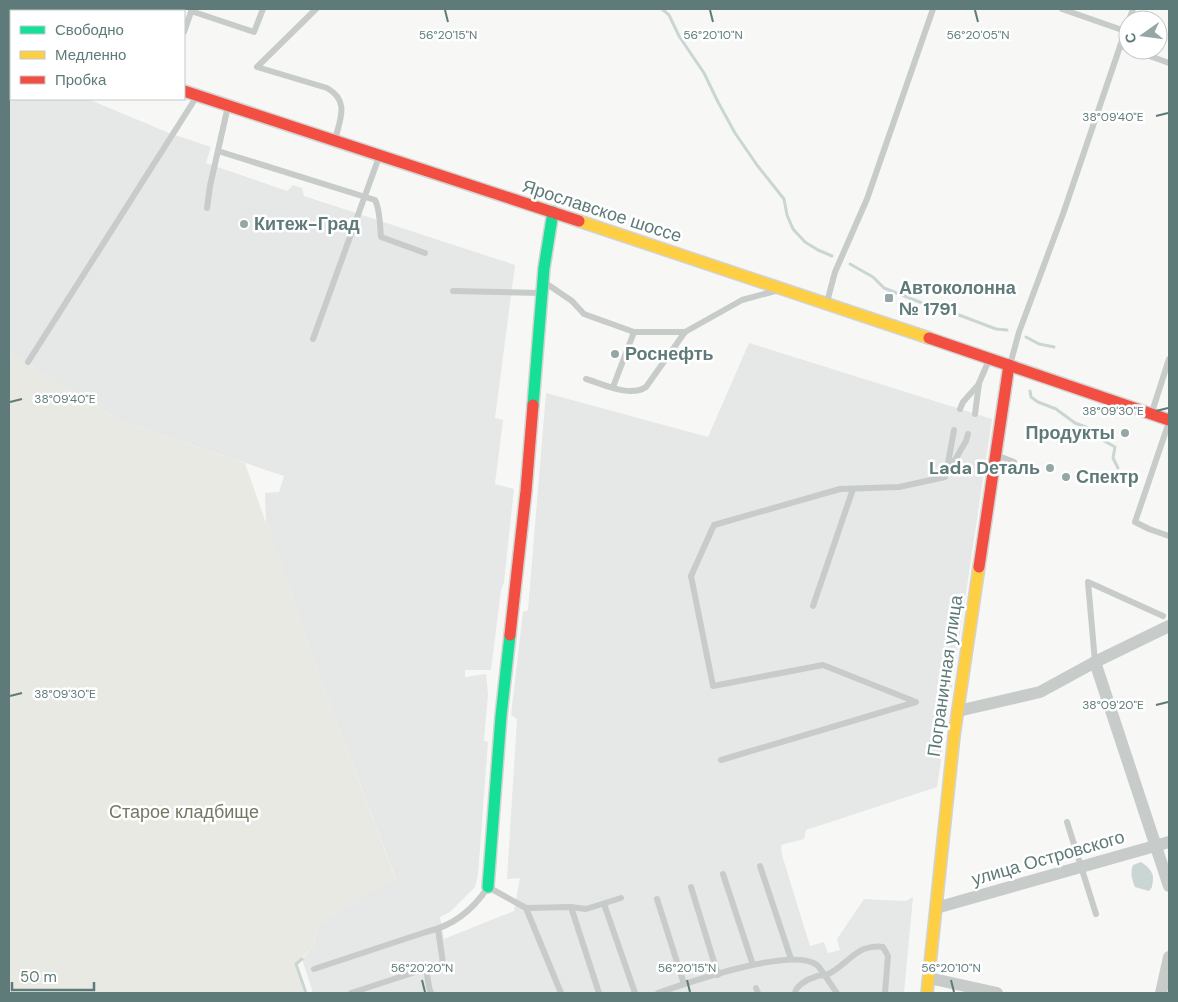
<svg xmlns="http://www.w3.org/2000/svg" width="1178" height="1002" font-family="'DM Sans',sans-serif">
  <rect width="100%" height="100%" fill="#f7f7f6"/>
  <path fill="#e5e8e7" d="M9,88l2,1v10h77l81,34 42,14 -5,16 81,28 6,-6 9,3 2,8 211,69 -20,153 8,2 -8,64 19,5 -10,93 -3,8 -10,80h-26v7l21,-3 2,20 -4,47 4,1 -10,132 -3,13 -25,25 -10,5 4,22 70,-28 6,-33 -13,1 10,-160 -6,-4 12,-103 5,-2 18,-217 162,44 41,-94 243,76 -55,368 -131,43 -2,9 -23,6 1,10 28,91 14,-4 4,11 12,-3 -3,-11 27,-40 42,2 7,-4 -9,96h-591l-11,-34 12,-14 4,-20 40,-26 38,-20 -70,-185 -60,-171 -1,-30 14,-1 5,-16 -161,-54 -114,-69z"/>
  <path fill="#e9e9e3" d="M9,353l114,69 122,41 81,231 70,186 -38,19 -40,26 -4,20 -18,19 10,29h-297z"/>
  <path fill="#cad6d3" d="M1141,862c5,3 13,10 12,17 0,3 -1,5 -1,8l-3,4 -14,-4c-3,-7 -5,-15 -2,-22z"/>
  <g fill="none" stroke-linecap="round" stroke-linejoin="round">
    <g stroke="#cad6d3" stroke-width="3">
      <path d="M662,9l7,6 10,21 25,37 14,29 17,31 22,32 27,34 3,16 6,14 12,13 13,8 14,6"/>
      <path d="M850,264l23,13 11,11 38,15 17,8 20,4 37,14 11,1"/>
      <path d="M1026,337l13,7 15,3"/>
      <path d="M1030,391l1,6 7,5 18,7 19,14 16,6 8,9 16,9 -2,11 5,10"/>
      <path d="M302,959l-6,5 10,29"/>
    </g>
    <defs>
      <g id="fast">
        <path d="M533,405l11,-137 9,-56"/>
        <path d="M488,887l13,-171 9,-81"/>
      </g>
      <g id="slow">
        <path d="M579,221l350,117"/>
        <path d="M927,993l27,-257 25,-169"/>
      </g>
      <g id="jam">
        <path d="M9,33h2"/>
        <path d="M184,91l395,130"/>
        <path d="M929,338l240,82"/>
        <path d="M979,567l30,-202"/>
        <path d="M510,635l16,-144 7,-86"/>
      </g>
    </defs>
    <use href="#fast" stroke="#d2d4d3" stroke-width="14"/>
    <use href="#slow" stroke="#d2d4d3" stroke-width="14"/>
    <use href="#jam" stroke="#d2d4d3" stroke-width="14"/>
    <g stroke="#c7cbca" stroke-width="6">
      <path d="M113,9l7,2"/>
      <path d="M316,9l-59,58 70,21c23,13 13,31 8,52"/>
      <path d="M1062,9l63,22"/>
      <path d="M191,11l63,21 9,-23"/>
      <path d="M1129,20l4,-11"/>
      <path d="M184,32l8,-23"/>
      <path d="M1120,46l8,2"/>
      <path d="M1133,50l36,13"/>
      <path d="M9,77l2,1"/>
      <path d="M218,151l157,49c5,9 5,26 6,37l44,16"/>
      <path d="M207,208l3,-22 18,-80"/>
      <path d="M544,282l28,19 12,13 50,18h51"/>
      <path d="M453,291l88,2"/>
      <path d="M827,302l8,-30 32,-73 66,-190"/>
      <path d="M313,339l66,-182"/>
      <path d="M28,362l169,-266"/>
      <path d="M1010,365l9,-33 44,-118 65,-191"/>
      <path d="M586,379c17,5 44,19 60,8l39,-55 57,-32 33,-9"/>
      <path d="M613,387l21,-55"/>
      <path d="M960,409l3,-7 16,-18"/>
      <path d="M1152,412l17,-53"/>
      <path d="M975,414l4,-31 10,-23"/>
      <path d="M1169,422l-34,100 14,7 20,7"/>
      <path d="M996,455l18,7"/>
      <path d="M946,474l8,-44"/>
      <path d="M813,606l40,-117"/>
      <path d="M1095,662l-7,-80 75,34"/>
      <path d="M721,760l195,-58 -93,-37 -110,21 -22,-110 23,-51 126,-36 59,-2 46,-10 21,-36 2,-7"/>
      <path d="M1067,822l29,92"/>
      <path d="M760,866l31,93"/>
      <path d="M723,874l30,91"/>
      <path d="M691,887l27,88"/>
      <path d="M657,899l27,85"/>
      <path d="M604,904l31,89"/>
      <path d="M571,907l28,86"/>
      <path d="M526,908l35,85"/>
      <path d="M426,968l3,19 2,6"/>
      <path d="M314,969l112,-37c27,-6 47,-22 62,-45l38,21 45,-1 15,2 35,-11"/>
      <path d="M756,988l2,5"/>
      <path d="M351,993l92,-30 -5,-34"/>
      <path d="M658,993c29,-10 134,-47 159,-28 3,2 16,23 20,28"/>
      <path d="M795,993c1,-7 12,-14 20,-16 3,-2 7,-1 11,-2 15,-6 25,-21 38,-26 6,-2 13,-3 19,-2l5,9 -3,37"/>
    </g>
    <g stroke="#c7cbca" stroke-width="12">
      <path d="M1095,662l74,224"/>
      <path d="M958,711l82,-19 55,-30 74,-36"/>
      <path d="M936,908l233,-66"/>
      <path d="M929,978l68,15"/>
      <path d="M1161,993l8,-36"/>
    </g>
    <use href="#fast" stroke="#16e098" stroke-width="11"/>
    <use href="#slow" stroke="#ffcf43" stroke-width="11"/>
    <use href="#jam" stroke="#f24e42" stroke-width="11"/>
  </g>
  <path fill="none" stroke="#5e7b79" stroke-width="2" d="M445,10l3,12M710,10l3,12M975,10l3,12M1156,116l12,-3M10,402l12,-3M1156,411l12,-3M10,696l12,-3M1156,705l12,-3M422,980l3,12M687,980l3,12M951,980l3,12"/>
  <g fill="#94a6a5" stroke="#fff" stroke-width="2">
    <circle cx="244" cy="224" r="5"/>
    <rect x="884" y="293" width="10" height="10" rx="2.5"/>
    <circle cx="615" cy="354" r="5"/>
    <circle cx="1125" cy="433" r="5"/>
    <circle cx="1050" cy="468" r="5"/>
    <circle cx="1066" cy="477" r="5"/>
  </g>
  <g text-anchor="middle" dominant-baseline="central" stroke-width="5" stroke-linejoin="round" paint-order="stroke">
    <g font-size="18" fill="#5e7b79" stroke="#fff">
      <text transform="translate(602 211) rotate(18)">Ярославское шоссе</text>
      <text transform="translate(945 676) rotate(-82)">Пограничная улица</text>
      <text transform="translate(1048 858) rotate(-16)">улица Островского</text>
    </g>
    <g font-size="18" font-weight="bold" fill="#5e7b79" stroke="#fff" text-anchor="start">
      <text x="254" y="224">Китеж-Град</text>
      <text x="899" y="288">Автоколонна<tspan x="899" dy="21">№ 1791</tspan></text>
      <text x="625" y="354">Роснефть</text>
      <text x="1115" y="433" text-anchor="end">Продукты</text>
      <text x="1040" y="468" text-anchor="end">Lada Dеталь</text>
      <text x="1076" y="477">Спектр</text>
    </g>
    <g font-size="18" fill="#727962" stroke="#fff">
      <text x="184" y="812">Старое кладбище</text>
    </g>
  </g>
  <g font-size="12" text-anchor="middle" fill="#5e7b79" stroke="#fff" stroke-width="5" stroke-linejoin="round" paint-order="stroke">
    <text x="448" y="39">56°20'15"N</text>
    <text x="713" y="39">56°20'10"N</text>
    <text x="978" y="39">56°20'05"N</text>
    <text x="1113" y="121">38°09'40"E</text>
    <text x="65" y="403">38°09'40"E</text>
    <text x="1113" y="415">38°09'30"E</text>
    <text x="65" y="698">38°09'30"E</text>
    <text x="1113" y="709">38°09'20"E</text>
    <text x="422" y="972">56°20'20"N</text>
    <text x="687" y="972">56°20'15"N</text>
    <text x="951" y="972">56°20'10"N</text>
  </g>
  <rect width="1178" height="1002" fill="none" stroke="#5e7b79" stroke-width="20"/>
  <rect x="10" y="10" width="175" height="90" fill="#ffffff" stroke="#bfcac9"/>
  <rect x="20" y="26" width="25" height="8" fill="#16e098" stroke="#bfcac9"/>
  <text x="55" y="35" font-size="15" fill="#5e7b79">Свободно</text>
  <rect x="20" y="51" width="25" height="8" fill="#ffcf43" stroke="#bfcac9"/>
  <text x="55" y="60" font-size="15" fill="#5e7b79">Медленно</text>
  <rect x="20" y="76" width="25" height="8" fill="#f24e42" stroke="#bfcac9"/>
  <text x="55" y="85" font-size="15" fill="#5e7b79">Пробка</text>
  <g transform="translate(1143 35) rotate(256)"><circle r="24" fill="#ffffff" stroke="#bfcac9"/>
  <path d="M0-4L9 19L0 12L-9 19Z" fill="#94a6a5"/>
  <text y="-8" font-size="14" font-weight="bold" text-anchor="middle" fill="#5e7b79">С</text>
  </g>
  <path d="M12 982v8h82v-8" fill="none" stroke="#5e7b79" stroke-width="2.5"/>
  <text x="20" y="982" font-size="15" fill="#5e7b79" stroke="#ffffff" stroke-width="4" paint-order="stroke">50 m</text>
</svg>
